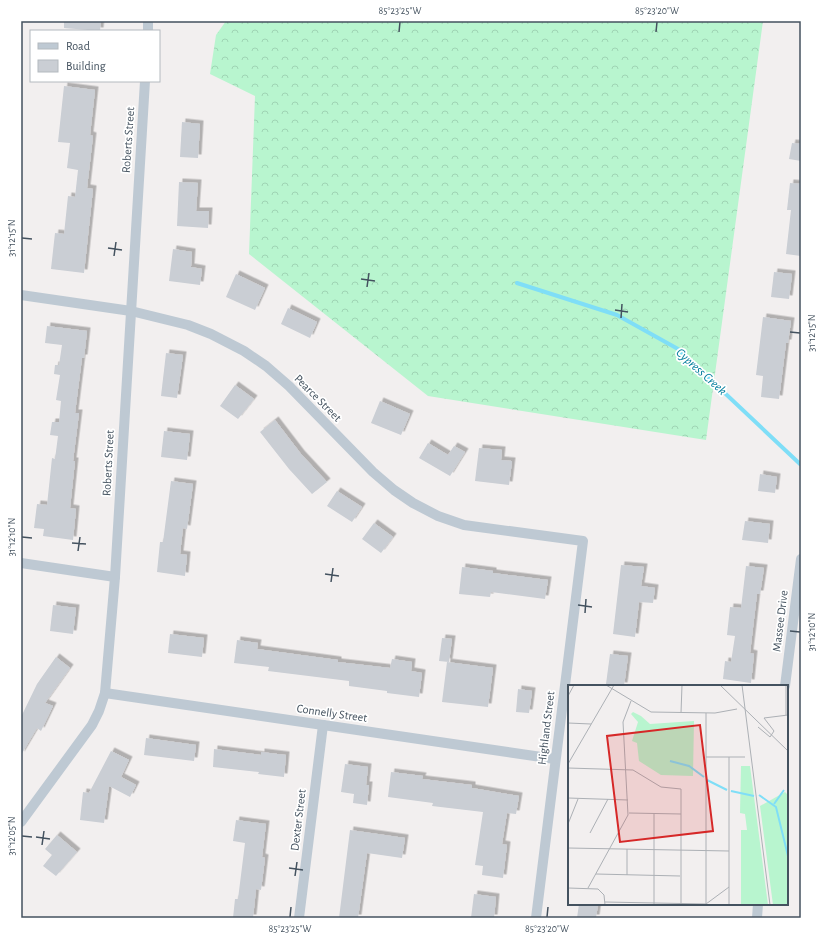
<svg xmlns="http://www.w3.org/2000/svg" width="822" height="939" font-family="'Alegreya Sans',sans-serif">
  <defs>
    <pattern id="forest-crowns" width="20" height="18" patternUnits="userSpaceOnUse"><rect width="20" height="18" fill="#b8f5cf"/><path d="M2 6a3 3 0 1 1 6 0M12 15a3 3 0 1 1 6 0" fill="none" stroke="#9fd4b4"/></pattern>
    <filter id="shadow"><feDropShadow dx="3.5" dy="-3.5" stdDeviation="0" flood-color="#0004"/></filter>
  </defs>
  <rect width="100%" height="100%" fill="#f2efef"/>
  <path fill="url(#forest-crowns)" d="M226,21h537l-57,419 -278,-44 -179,-142 6,-158 -45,-22 6,-39z"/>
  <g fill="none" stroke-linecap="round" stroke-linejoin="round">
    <path stroke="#7fdef7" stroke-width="4" d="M517,283l100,32 61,34 122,115"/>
  </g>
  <g fill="#caced4" filter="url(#shadow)">
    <path d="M64,21h37l-1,10 -36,-3z"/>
    <path d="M64,86l31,4 -5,45 3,1 -6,52 6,1 -9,84 -33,-4 4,-36 9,1 4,-38 7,1 3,-27 -11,-2 3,-25 -12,-1z"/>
    <path d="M182,122l18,2 -2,34 -18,-1z"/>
    <path d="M792,143l9,1v17l-12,-2z"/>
    <path d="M179,182l19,1 -2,28h13l-1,17 -31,-2z"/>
    <path d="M790,183l11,1v72l-15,-2 5,-44h-4z"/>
    <path d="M173,249l19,3 -1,15 11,2 -2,16 -31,-4z"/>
    <path d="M774,272l18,2 -3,25 -18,-2z"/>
    <path d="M236,274l29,14 -10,22 -29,-13z"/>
    <path d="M288,308l29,14 -7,16 -29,-14z"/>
    <path d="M763,317l28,4 -3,22h-2l-7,56 -18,-2 2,-21 -7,-1z"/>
    <path d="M47,326l40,5 -3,27h-2l-7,55h4l-6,48h2l-5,47 6,1 -3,31 -30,-4 1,-7 -10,-1 3,-24 10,1 5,-47 3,1 3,-23 -8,-1 2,-13h7l2,-21 -5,-1 4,-25 -6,-1 1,-9h4l3,-20 -17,-2z"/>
    <path d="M166,353l17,2 -6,43 -16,-2z"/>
    <path d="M235,385l19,14 -16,20 -18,-13z"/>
    <path d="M380,401l30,13 -9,21 -30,-12z"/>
    <path d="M275,420l26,34 26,28 -15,12 -23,-25 -29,-37z"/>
    <path d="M164,431l26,3 -3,26 -26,-3z"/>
    <path d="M428,443l20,12 6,-9 11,6 -15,24 -31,-18z"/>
    <path d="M479,448l23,2 -1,10 11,1 -3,24 -34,-4z"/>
    <path d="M760,474l17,3 -2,16 -17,-2z"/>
    <path d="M171,481l22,3 -6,45 -4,-1 -3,26 7,1 -2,21 -28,-4 3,-30h3z"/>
    <path d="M337,491l25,16 -10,15 -25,-16z"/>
    <path d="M745,521l25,3 -2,19 -26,-3z"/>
    <path d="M374,523l19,14 -12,16 -19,-14z"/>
    <path d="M621,565l23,2 -3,19 14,2 -2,15 -14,-1 -4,35 -22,-3z"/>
    <path d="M746,566l18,2 -4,26h-3l-7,59 4,1 -3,29 -28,-4 2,-18 6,1 4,-26 -8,-1 3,-28 11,1z"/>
    <path d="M462,567l31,4v2l55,7 -3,19 -54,-7 -1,5 -31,-3z"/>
    <path d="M53,605l23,3 -3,26 -23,-3z"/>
    <path d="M170,634l34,4 -2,19 -34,-4z"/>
    <path d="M442,638l10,1 -3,23 -10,-1z"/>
    <path d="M237,640l21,3 -1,6 81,11v2l52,6 2,-9 20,3 -1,9 11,2 -3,24 -32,-4v-2l-38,-5v-5l-81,-10 1,-4 -35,-4z"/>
    <path d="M610,654l18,2 -4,30 -18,-2z"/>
    <path d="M56,657l14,11 -25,35 8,3 -12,25 -4,-3 -16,27v-38l16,-33z"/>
    <path d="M447,662l46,6 -5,39 -46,-5z"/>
    <path d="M518,689l14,2 -3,22 -13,-1z"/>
    <path d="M146,738l50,7 -2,16 -50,-6z"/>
    <path d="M214,749l47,6v-3l25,3 -2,22 -26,-3 1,-2 -46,-5z"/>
    <path d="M111,751l18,9 -8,17 15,8 -6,12 -21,-11 -5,37 -24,-3 3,-28 6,1z"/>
    <path d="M345,764l23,3 -2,18h3l-2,20 -14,-2 1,-9 -13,-2z"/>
    <path d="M391,772l32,4 -1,3 50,6v3l47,8 -3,18 -9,-1 -5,31 5,1 -4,33 -21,-3 1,-9 -8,-1 8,-53 -51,-6 1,-3 -45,-6z"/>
    <path d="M236,820l30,4 -4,33 3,1 -4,32 -5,-1 -3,29h-20l2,-19h3l7,-56 -12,-2z"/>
    <path d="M350,830l55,8 -3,20 -35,-5 -9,65h-19z"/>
    <path d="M57,835l20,17 -21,24 -13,-10 9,-11 -7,-6z"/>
    <path d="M474,894l22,3 -2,21h-23z"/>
    <path d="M579,904h19l-2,14h-19z"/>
  </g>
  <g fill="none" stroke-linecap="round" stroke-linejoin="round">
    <g stroke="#bec9d3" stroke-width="10">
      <path d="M148,31v-10"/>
      <path d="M21,295l110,16 57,14 23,9 33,17 22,15 23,20 84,86 21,18 19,13 25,13 26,9 119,16 -47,377"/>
      <path d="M21,563l94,14"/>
      <path d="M785,686l16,-127"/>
      <path d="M105,693l450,66"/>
      <path d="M21,822l71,-97 7,-14 6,-18 10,-116 30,-496"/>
      <path d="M299,918l24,-193"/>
      <path d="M757,918l1,-14"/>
    </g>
  </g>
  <path fill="none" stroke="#44525f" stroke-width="1.5" d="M399,32l1,-10M656,32l1,-10M22,238l10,1M108,248l14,2M114,256l2,-14M361,279l14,2M367,287l2,-14M615,310l13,2M621,318l1,-14M790,332l10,1M22,537l10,1M72,543l14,1M78,551l2,-14M325,574l14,2M331,582l2,-14M578,605l14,2M585,613l1,-14M790,631l10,1M22,836l10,1M36,837l14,2M42,845l2,-14M289,868l14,2M295,876l2,-14M290,917l1,-10M547,917l1,-10"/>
  <g text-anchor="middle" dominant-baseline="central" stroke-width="3.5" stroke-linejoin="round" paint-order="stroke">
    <g font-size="12" fill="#44525f" stroke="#fff">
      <text transform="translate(128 140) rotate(-86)">Roberts Street</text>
      <text transform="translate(318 398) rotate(45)">Pearce Street</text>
      <text transform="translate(108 463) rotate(-87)">Roberts Street</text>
      <text transform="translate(780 621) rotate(-83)">Massee Drive</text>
      <text transform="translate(332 713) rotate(8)">Connelly Street</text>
      <text transform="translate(546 728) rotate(-83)">Highland Street</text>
      <text transform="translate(298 820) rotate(-83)">Dexter Street</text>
    </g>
    <g font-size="13" font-style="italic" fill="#037e9d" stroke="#fff">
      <text transform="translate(701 372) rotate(42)">Cypress Creek</text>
    </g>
  </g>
  <g transform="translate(568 685)">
    <rect width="220" height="220" fill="#f2efef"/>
    <path d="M65,27l8,4 9,8 44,-3 -1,55 -32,-1 -22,-14 -2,-18 -5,-2 6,-19 -7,-8zM173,81h9l18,139h-27v-75h6l-2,-16 -5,-1zM217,107l3,3v110h-15l-13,-99z" fill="#b8f5cf"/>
    <path fill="none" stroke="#7fdef7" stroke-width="2" d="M102,76l19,5 15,11M139,95l20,10M163,106l23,5M191,110l17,12 12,49M206,119l10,-14"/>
    <path fill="none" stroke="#acb0b5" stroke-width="1" d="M38,0l45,27 64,1 22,-4M152,0l68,66M174,0l28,220M218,0v30M0,11l6,-11M113,28l1,-28M0,38l23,1M190,42l12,10 4,-6 -10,-13 24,-3M138,72h39M161,72v148M0,79l46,-79M0,83l65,2 28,17 20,2v116M0,113l60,2M61,128l52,1M0,139l10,-25M22,148l18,-34M0,163l161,3M59,164v26M28,189l84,2M0,203l30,1 6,6 1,10M20,203l40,-73 -5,-93 8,-21M37,217l101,2 23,-17M86,220v-91M138,220v-192"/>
    <path fill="#d62828" fill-opacity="0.15" stroke="#d62828" stroke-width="2" d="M132,40l13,106 -93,11 -13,-106z"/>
    <rect width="220" height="220" fill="none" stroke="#44525f" stroke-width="2"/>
  </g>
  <rect width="822" height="939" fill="none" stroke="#ffffff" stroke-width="44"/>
  <rect x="30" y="30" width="130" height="52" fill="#ffffff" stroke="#b4babf"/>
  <rect x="38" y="43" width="20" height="6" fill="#bec9d3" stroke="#b4babf"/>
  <text x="66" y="50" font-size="12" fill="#44525f">Road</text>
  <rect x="38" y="60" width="20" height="12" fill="#caced4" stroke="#b4babf"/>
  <text x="66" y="70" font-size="12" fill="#44525f">Building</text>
  <rect x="22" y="22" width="778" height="895" fill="none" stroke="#44525f" stroke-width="1.5"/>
  <g font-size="10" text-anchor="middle" fill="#44525f">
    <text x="400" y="14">85°23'25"W</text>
    <text x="657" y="14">85°23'20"W</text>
    <text transform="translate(11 238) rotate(-90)" y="4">31°12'15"N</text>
    <text transform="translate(811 333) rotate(-90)" y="4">31°12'15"N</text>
    <text transform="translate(11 537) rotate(-90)" y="4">31°12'10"N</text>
    <text transform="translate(811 632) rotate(-90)" y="4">31°12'10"N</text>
    <text transform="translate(11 836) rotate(-90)" y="4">31°12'05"N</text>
    <text x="290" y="932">85°23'25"W</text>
    <text x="547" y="932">85°23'20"W</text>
  </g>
</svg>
